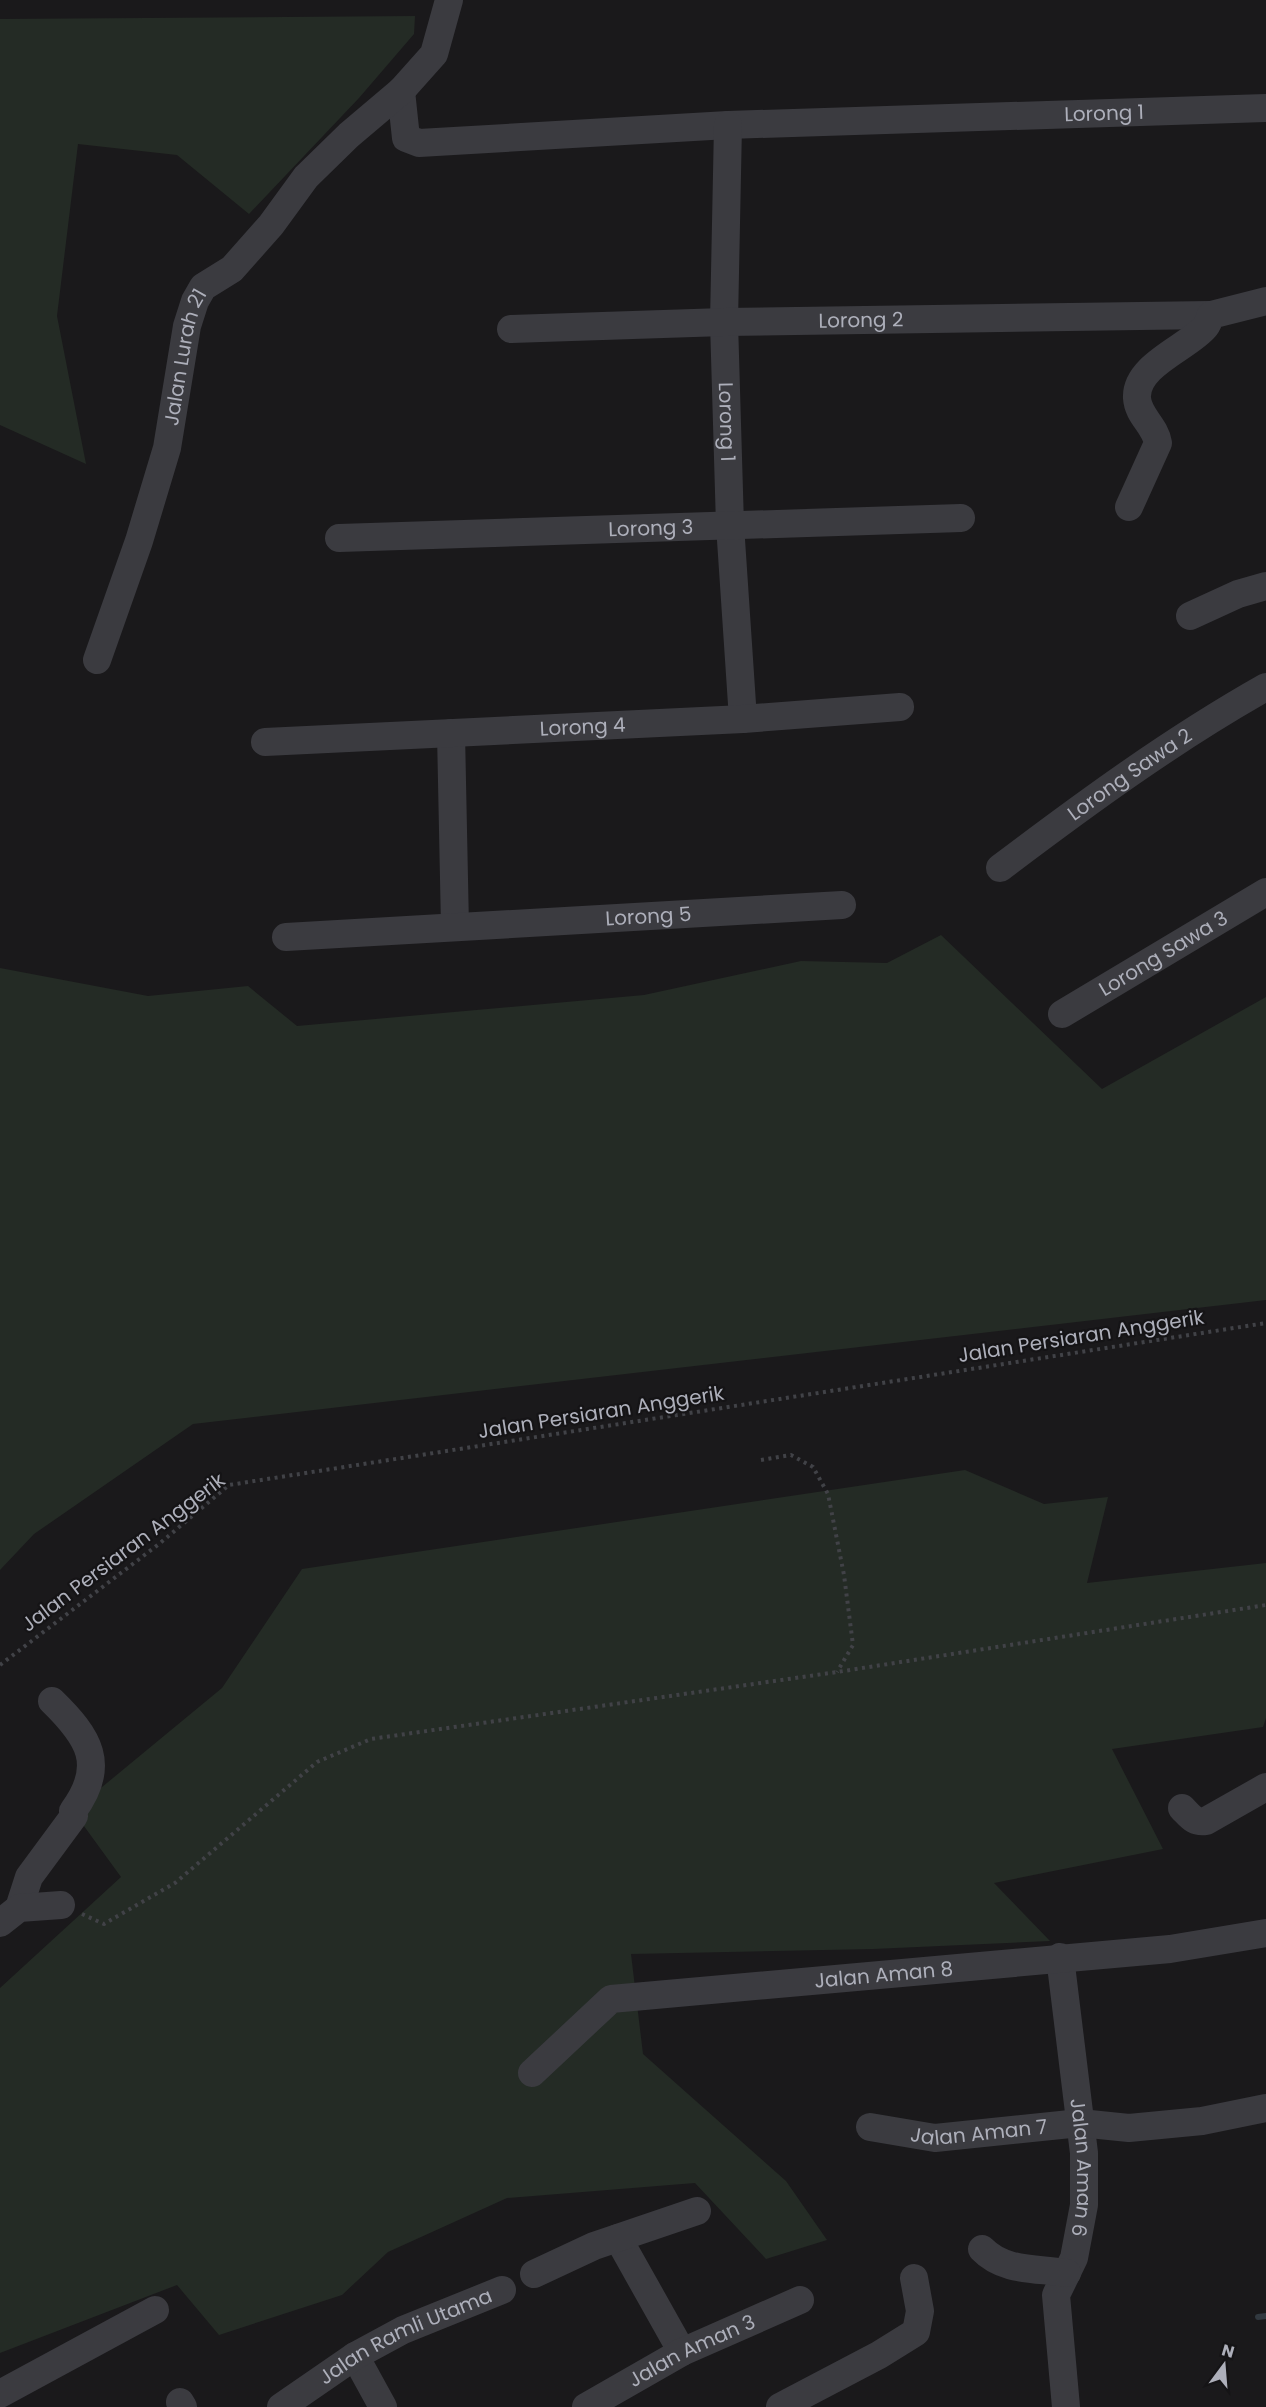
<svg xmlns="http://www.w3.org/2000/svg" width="1266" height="2407" font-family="Poppins,sans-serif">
  <rect width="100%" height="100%" fill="#1a191b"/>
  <g fill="#242b25">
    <path d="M415,16l-1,18 -55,64 -110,116 -72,-59 -99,-11 -21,172 29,148 -86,-39v-406z"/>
    <path d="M941,935l161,154 164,-92v303l-1073,124 -159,110 -34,36v-602l148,28 100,-10 49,40 347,-31 157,-34 86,2z"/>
    <path d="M965,1470l79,34 64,-7 -21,86 179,-20v155l-3,9 -151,22 51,100 -169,34 56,58 -177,8 -242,5 12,100 143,127 41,59 -61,19 -71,-76 -188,15 -119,54 -46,43 -123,40 -42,-50 -177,68v-365l121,-111 -48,-66 149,-123 80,-119z"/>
  </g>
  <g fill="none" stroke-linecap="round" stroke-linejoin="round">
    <path stroke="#323940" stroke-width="6" d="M1258,2317l8,-1"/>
    <g stroke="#414247" stroke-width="4" stroke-dasharray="3 4.5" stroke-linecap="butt">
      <path d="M761,1460l30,-5 22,12 15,27 16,81 9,70 -16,27"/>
      <path d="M0,1665l159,-121 70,-59 1037,-162"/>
      <path d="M82,1914l22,10 71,-41 142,-121 54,-23 466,-67 429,-67"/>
    </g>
    <g stroke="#3b3b40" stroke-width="28">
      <path id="s1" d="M401,91l5,47 13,5 309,-18 538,-17"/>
      <path id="s2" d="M728,125l-4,197 6,203 13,194"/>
      <path id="s3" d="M511,329l213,-7 487,-7"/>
      <path d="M1129,507l29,-64c-3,-18 -20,-27 -21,-45 -2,-33 52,-51 68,-71 3,-3 4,-8 6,-12l55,-14"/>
      <path id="s4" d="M339,538l622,-20"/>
      <path d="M1190,616l48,-22 28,-8"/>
      <path id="s5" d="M97,660l42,-119 28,-93 20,-122 8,-25 8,-14 29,-18 39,-44 35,-48 43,-42 52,-44 33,-37 15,-54"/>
      <path d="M451,733l4,194"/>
      <path id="s6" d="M265,742l478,-23 157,-12"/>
      <path id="s7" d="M1000,868c86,-65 172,-128 266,-181"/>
      <path id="s8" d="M286,937l556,-32"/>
      <path id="s9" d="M1062,1014l204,-122"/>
      <path d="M1182,1808c8,8 12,15 24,13l60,-34"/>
      <path d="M19,1908l10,-31 45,-61 -1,-5c34,-46 16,-74 -21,-110"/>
      <path d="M0,1923l19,-15 42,-3"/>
      <path id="s10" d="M1060,1957l24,196v52l-10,53 -18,37 10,112"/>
      <path id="s11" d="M532,2073l79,-74 559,-50 96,-16"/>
      <path id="s12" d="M870,2127l65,11 145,-15 49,5 73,-7 64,-13"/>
      <path d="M618,2238l64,114"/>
      <path d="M982,2249c22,23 55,19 85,24"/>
      <path d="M534,2274l60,-28 103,-35"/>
      <path d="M355,2356l28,51"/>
      <path d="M0,2394l155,-84"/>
      <path d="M180,2402l3,5"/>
      <path id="s13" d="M281,2407l74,-51 48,-26 99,-40"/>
      <path id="s14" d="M586,2407l96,-55 118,-52"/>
      <path d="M780,2407l99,-52 37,-23 4,-21 -6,-33"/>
    </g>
  </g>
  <g text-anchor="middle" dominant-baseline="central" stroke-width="4.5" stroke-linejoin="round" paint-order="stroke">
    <g font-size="20" fill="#adafba" stroke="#151416">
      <text stroke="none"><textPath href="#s1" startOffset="747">Lorong 1</textPath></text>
      <text stroke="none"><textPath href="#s3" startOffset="350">Lorong 2</textPath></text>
      <text stroke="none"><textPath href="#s5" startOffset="316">Jalan Lurah 21</textPath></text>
      <text stroke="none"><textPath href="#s2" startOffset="297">Lorong 1</textPath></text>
      <text stroke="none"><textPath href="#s4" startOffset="312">Lorong 3</textPath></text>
      <text stroke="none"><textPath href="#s6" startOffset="318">Lorong 4</textPath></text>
      <text stroke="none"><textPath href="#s7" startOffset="160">Lorong Sawa 2</textPath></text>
      <text stroke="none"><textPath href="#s8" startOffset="363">Lorong 5</textPath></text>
      <text stroke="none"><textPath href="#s9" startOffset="118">Lorong Sawa 3</textPath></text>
      <text transform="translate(1081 1336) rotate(-9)">Jalan Persiaran Anggerik</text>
      <text transform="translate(601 1412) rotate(-9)">Jalan Persiaran Anggerik</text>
      <text transform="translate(123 1552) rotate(-37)">Jalan Persiaran Anggerik</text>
      <text stroke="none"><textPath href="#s11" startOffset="382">Jalan Aman 8</textPath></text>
      <text stroke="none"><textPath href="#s12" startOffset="110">Jalan Aman 7</textPath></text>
      <text stroke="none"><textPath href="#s10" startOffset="212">Jalan Aman 6</textPath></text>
      <text stroke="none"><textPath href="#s13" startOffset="144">Jalan Ramli Utama</textPath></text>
      <text stroke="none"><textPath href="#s14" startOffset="120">Jalan Aman 3</textPath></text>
    </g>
  </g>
  <g transform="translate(1224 2365) rotate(16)" stroke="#151416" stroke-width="4.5" paint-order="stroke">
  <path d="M0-4.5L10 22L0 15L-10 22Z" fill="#adafba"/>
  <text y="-9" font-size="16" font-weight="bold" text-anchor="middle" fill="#adafba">N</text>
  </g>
</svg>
